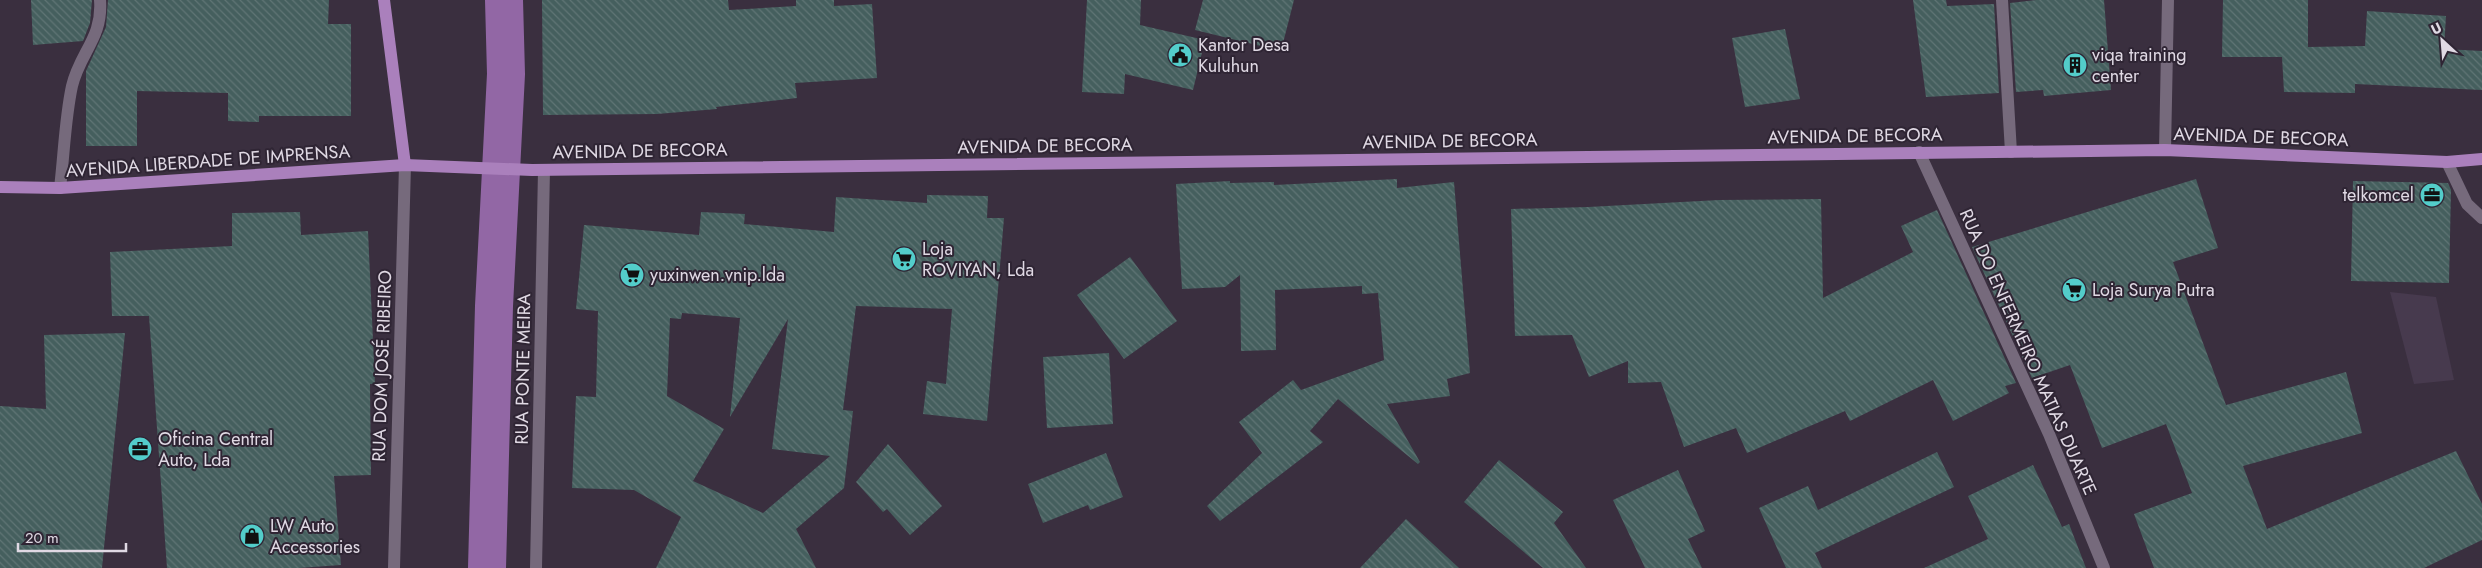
<svg xmlns="http://www.w3.org/2000/svg" width="2482" height="568" font-family="Jost,sans-serif">
  <defs>
    <pattern id="building-back-hatch" width="6" height="6" patternUnits="userSpaceOnUse" patternTransform="scale(1.25)"><rect width="6" height="6" fill="#455f5e"/><path d="M-1 5l2 2M0 0l6 6M5-1l2 2" fill="none" stroke="#607575"/></pattern>
  </defs>
  <rect width="100%" height="100%" fill="#3a2f3f"/>
  <path fill="#473a4e" d="M2390,292l46,5 18,83 -40,4z"/>
  <g fill="none" stroke-linecap="round" stroke-linejoin="round">
    <path stroke="#9267a5" stroke-width="38" d="M487,568l7,-262 12,-232 -2,-74"/>
  </g>
  <g fill="url(#building-back-hatch)" fill-rule="evenodd">
    <path d="M31,0h61l-2,23 -7,18 -50,4z"/>
    <path d="M108,0h221l-1,24h23v92h-92v6l-31,-1v-28l-91,-2v55h-51v-75l20,-44z"/>
    <path d="M542,0h186l1,10 67,-4v-6h38v6l38,-2 5,74 -82,5 2,15 -81,9 1,2 -60,5 -114,1z"/>
    <path d="M1087,0h54l-1,25 65,15 -12,50 -68,-16 -1,20 -42,-2z"/>
    <path d="M1203,0h91l-13,51 -86,-21z"/>
    <path d="M1913,0h33l1,6 47,-2 5,89 -73,4z"/>
    <path d="M2036,0h68l7,90 -67,6 -1,-6 -27,2 -6,-89z"/>
    <path d="M2223,0h85v47l57,-1 2,-35 79,5 -2,33 38,2v39l-127,-6v9l-71,-1 -2,-35h-60z"/>
    <path d="M1785,29l15,70 -55,8 -13,-69z"/>
    <path d="M1397,179v9l57,-6 16,191 -23,6 3,17 -63,8 33,58 -2,2 -80,-65 -28,32 13,11 -103,79 -13,-15 55,-53 -23,-31 54,-42 8,10 83,-30 -6,-67 -16,1v-8l-87,4 1,60 -35,1 -1,-76 -15,12 -43,2 -6,-105 54,-3v2l44,-1v3z"/>
    <path d="M2196,179l22,69 -45,14 53,143 120,-33 16,61 -119,33 24,63 189,-78 26,53v36l-58,28h-270l-20,-54 58,-21 -26,-69 -64,24 -32,-83 -38,13 -60,-131z"/>
    <path d="M2353,181l95,2 3,7 -2,93 -98,-2z"/>
    <path d="M927,195l61,1 -1,22h17l-17,203 -64,-7 4,-33 19,3 6,-75 -96,-3 -13,104 10,1 -9,77 -48,41 20,39h-160l25,-51 -47,-27 -62,-2 4,-92 20,1 2,-86 -22,-2 8,-84 115,10 2,-23 44,2 -1,10 90,8 2,-35 91,6zM682,313l58,5 -10,99 58,-98 -16,130 58,7 -67,57 -70,-32 31,-52 -57,-33 3,-78 11,1z"/>
    <path d="M1821,199l2,99 90,-46 -12,-26 36,-16 79,173 -11,3 4,7 -56,28 -20,-41 -83,41 -5,-10 -98,42 -11,-25 -52,19 -23,-65 -33,1v-22l-39,16 -17,-42 -57,1 -4,-127 77,-2 131,-7z"/>
    <path d="M300,212l1,23 67,-4 7,153h-5l1,91 -37,1 7,89 -42,3h-132l-18,-252h-37l-2,-64 122,-6v-33z"/>
    <path d="M1130,257l47,64 -53,38 -47,-64z"/>
    <path d="M125,333l-23,235h-102v-162l46,3 -2,-74z"/>
    <path d="M1109,353l4,71 -66,4 -4,-71z"/>
    <path d="M888,444l54,62 -32,29 -23,-26 -4,3 -27,-30z"/>
    <path d="M1937,452l17,35 -139,66 7,15h-36l-27,-60 49,-22 10,24z"/>
    <path d="M1106,453l17,44 -33,13 -2,-5 -45,18 -15,-39z"/>
    <path d="M1499,460l64,52 -9,11 32,45h-43l-79,-66z"/>
    <path d="M2033,465l29,62 7,-3 17,44h-162l64,-29 -20,-43z"/>
    <path d="M1678,470l27,61 -17,8 14,29h-57l-32,-68z"/>
    <path d="M1406,519l53,49h-99z"/>
  </g>
  <g fill="none" stroke-linecap="round" stroke-linejoin="round">
    <g stroke="#766a7c" stroke-width="12">
      <path d="M2002,0l9,152"/>
      <path d="M2165,150l3,-150"/>
      <path d="M1919,152l130,282 55,134"/>
      <path d="M2447,162l20,42 15,14"/>
      <path d="M60,188c4,-33 5,-70 12,-102 8,-34 31,-48 28,-86"/>
      <path d="M394,568l11,-403"/>
      <path d="M536,568l8,-398"/>
    </g>
    <g stroke="#aa80bc" stroke-width="12">
      <path d="M384,0l21,165"/>
      <path d="M0,187l60,1 345,-23 127,5 1633,-20 282,12 35,-3"/>
    </g>
  </g>
  <defs>
    <symbol id="civic-disc" viewBox="-11 -11 22 22"><circle r="9.5" fill="#53cdca" stroke="#2f2534"/><path d="M-.6-6.5H3V-4.5H.6V-3L4-1V1h2V6H-6V1h2V-1L-.6-3ZM-1.2 2.5V6h2.4V2.5Z" fill="#111"/></symbol>
    <symbol id="building-disc" viewBox="-11 -11 22 22"><circle r="9.5" fill="#53cdca" stroke="#2f2534"/><path d="M-4-6H4V6H1V3H-1V6H-4ZM-2.5-4.3h1.7v1.8h-1.7ZM.8-4.3h1.7v1.8H.8ZM-2.5-1h1.7V.8h-1.7ZM.8-1h1.7V.8H.8Z" fill="#111"/></symbol>
    <symbol id="office-disc" viewBox="-11 -11 22 22"><circle r="9.5" fill="#53cdca" stroke="#2f2534"/><path d="M-6-3h4V-5.5h4V-3h4V5H-6ZM-1-4.5V-3h2v-1.5ZM-6 0V1H6V0Z" fill="#111"/></symbol>
    <symbol id="supermarket-disc" viewBox="-11 -11 22 22"><circle r="9.5" fill="#53cdca" stroke="#2f2534"/><path d="M-6-5.5h2.5l.6 2H6L4.5 2H-2.5L-4.4-4H-6ZM-1.5 3.2a1.3 1.3 0 1 0 .1 0ZM3 3.2a1.3 1.3 0 1 0 .1 0Z" fill="#111"/></symbol>
    <symbol id="shop-disc" viewBox="-11 -11 22 22"><circle r="9.5" fill="#53cdca" stroke="#2f2534"/><path d="M-5-2.5h2.3a2.7 3.5 0 0 1 5.4 0H5L5.5 6h-11ZM-1.5-2.5h3a1.5 2.3 0 0 0-3 0Z" fill="#111"/></symbol>
  </defs>
  <g fill-rule="evenodd">
    <use href="#civic-disc" x="1166" y="41" width="28" height="28"/>
    <use href="#building-disc" x="2061" y="51" width="28" height="28"/>
    <use href="#office-disc" x="2418" y="181" width="28" height="28"/>
    <use href="#supermarket-disc" x="890" y="245" width="28" height="28"/>
    <use href="#supermarket-disc" x="618" y="261" width="28" height="28"/>
    <use href="#supermarket-disc" x="2060" y="276" width="28" height="28"/>
    <use href="#office-disc" x="126" y="435" width="28" height="28"/>
    <use href="#shop-disc" x="238" y="522" width="28" height="28"/>
  </g>
  <g text-anchor="middle" dominant-baseline="central" stroke-width="4" stroke-linejoin="round" paint-order="stroke">
    <g font-size="18" fill="#e0d9e4" stroke="#2f2534" text-anchor="start">
      <text x="1198" y="45">Kantor Desa<tspan x="1198" dy="21">Kuluhun</tspan></text>
      <text x="2092" y="55">viqa training<tspan x="2092" dy="21">center</tspan></text>
      <text x="2414" y="195" text-anchor="end">telkomcel</text>
      <text x="922" y="249">Loja<tspan x="922" dy="21">ROVIYAN, Lda</tspan></text>
      <text x="650" y="275">yuxinwen.vnip.lda</text>
      <text x="2092" y="290">Loja Surya Putra</text>
      <text x="158" y="439">Oficina Central<tspan x="158" dy="21">Auto, Lda</tspan></text>
      <text x="270" y="526">LW Auto<tspan x="270" dy="21">Accessories</tspan></text>
    </g>
    <g font-size="18" fill="#e0d9e4" stroke="#2f2534">
      <text transform="translate(1855 136) rotate(-1)">AVENIDA DE BECORA</text>
      <text transform="translate(2261 137) rotate(2)">AVENIDA DE BECORA</text>
      <text transform="translate(1450 141) rotate(-1)">AVENIDA DE BECORA</text>
      <text transform="translate(1045 146) rotate(-1)">AVENIDA DE BECORA</text>
      <text transform="translate(640 151) rotate(-1)">AVENIDA DE BECORA</text>
      <text transform="translate(208 161) rotate(-4)">AVENIDA LIBERDADE DE IMPRENSA</text>
      <text transform="translate(2028 352) rotate(66)">RUA DO ENFERMEIRO MATIAS DUARTE</text>
      <text transform="translate(382 366) rotate(-88)">RUA DOM JOSÉ RIBEIRO</text>
      <text transform="translate(523 369) rotate(-89)">RUA PONTE MEIRA</text>
    </g>
  </g>
  <g transform="translate(2442 40) rotate(334)" stroke="#2f2534" stroke-width="4" paint-order="stroke">
  <path d="M0-4L9 19L0 12L-9 19Z" fill="#e0d9e4"/>
  <text y="-8" font-size="14" font-weight="bold" text-anchor="middle" fill="#e0d9e4">U</text>
  </g>
  <path d="M18 543v8h108v-8" fill="none" stroke="#e0d9e4" stroke-width="2.5"/>
  <text x="25" y="543" font-size="15" fill="#e0d9e4" stroke="#2f2534" stroke-width="4" paint-order="stroke">20 m</text>
</svg>
